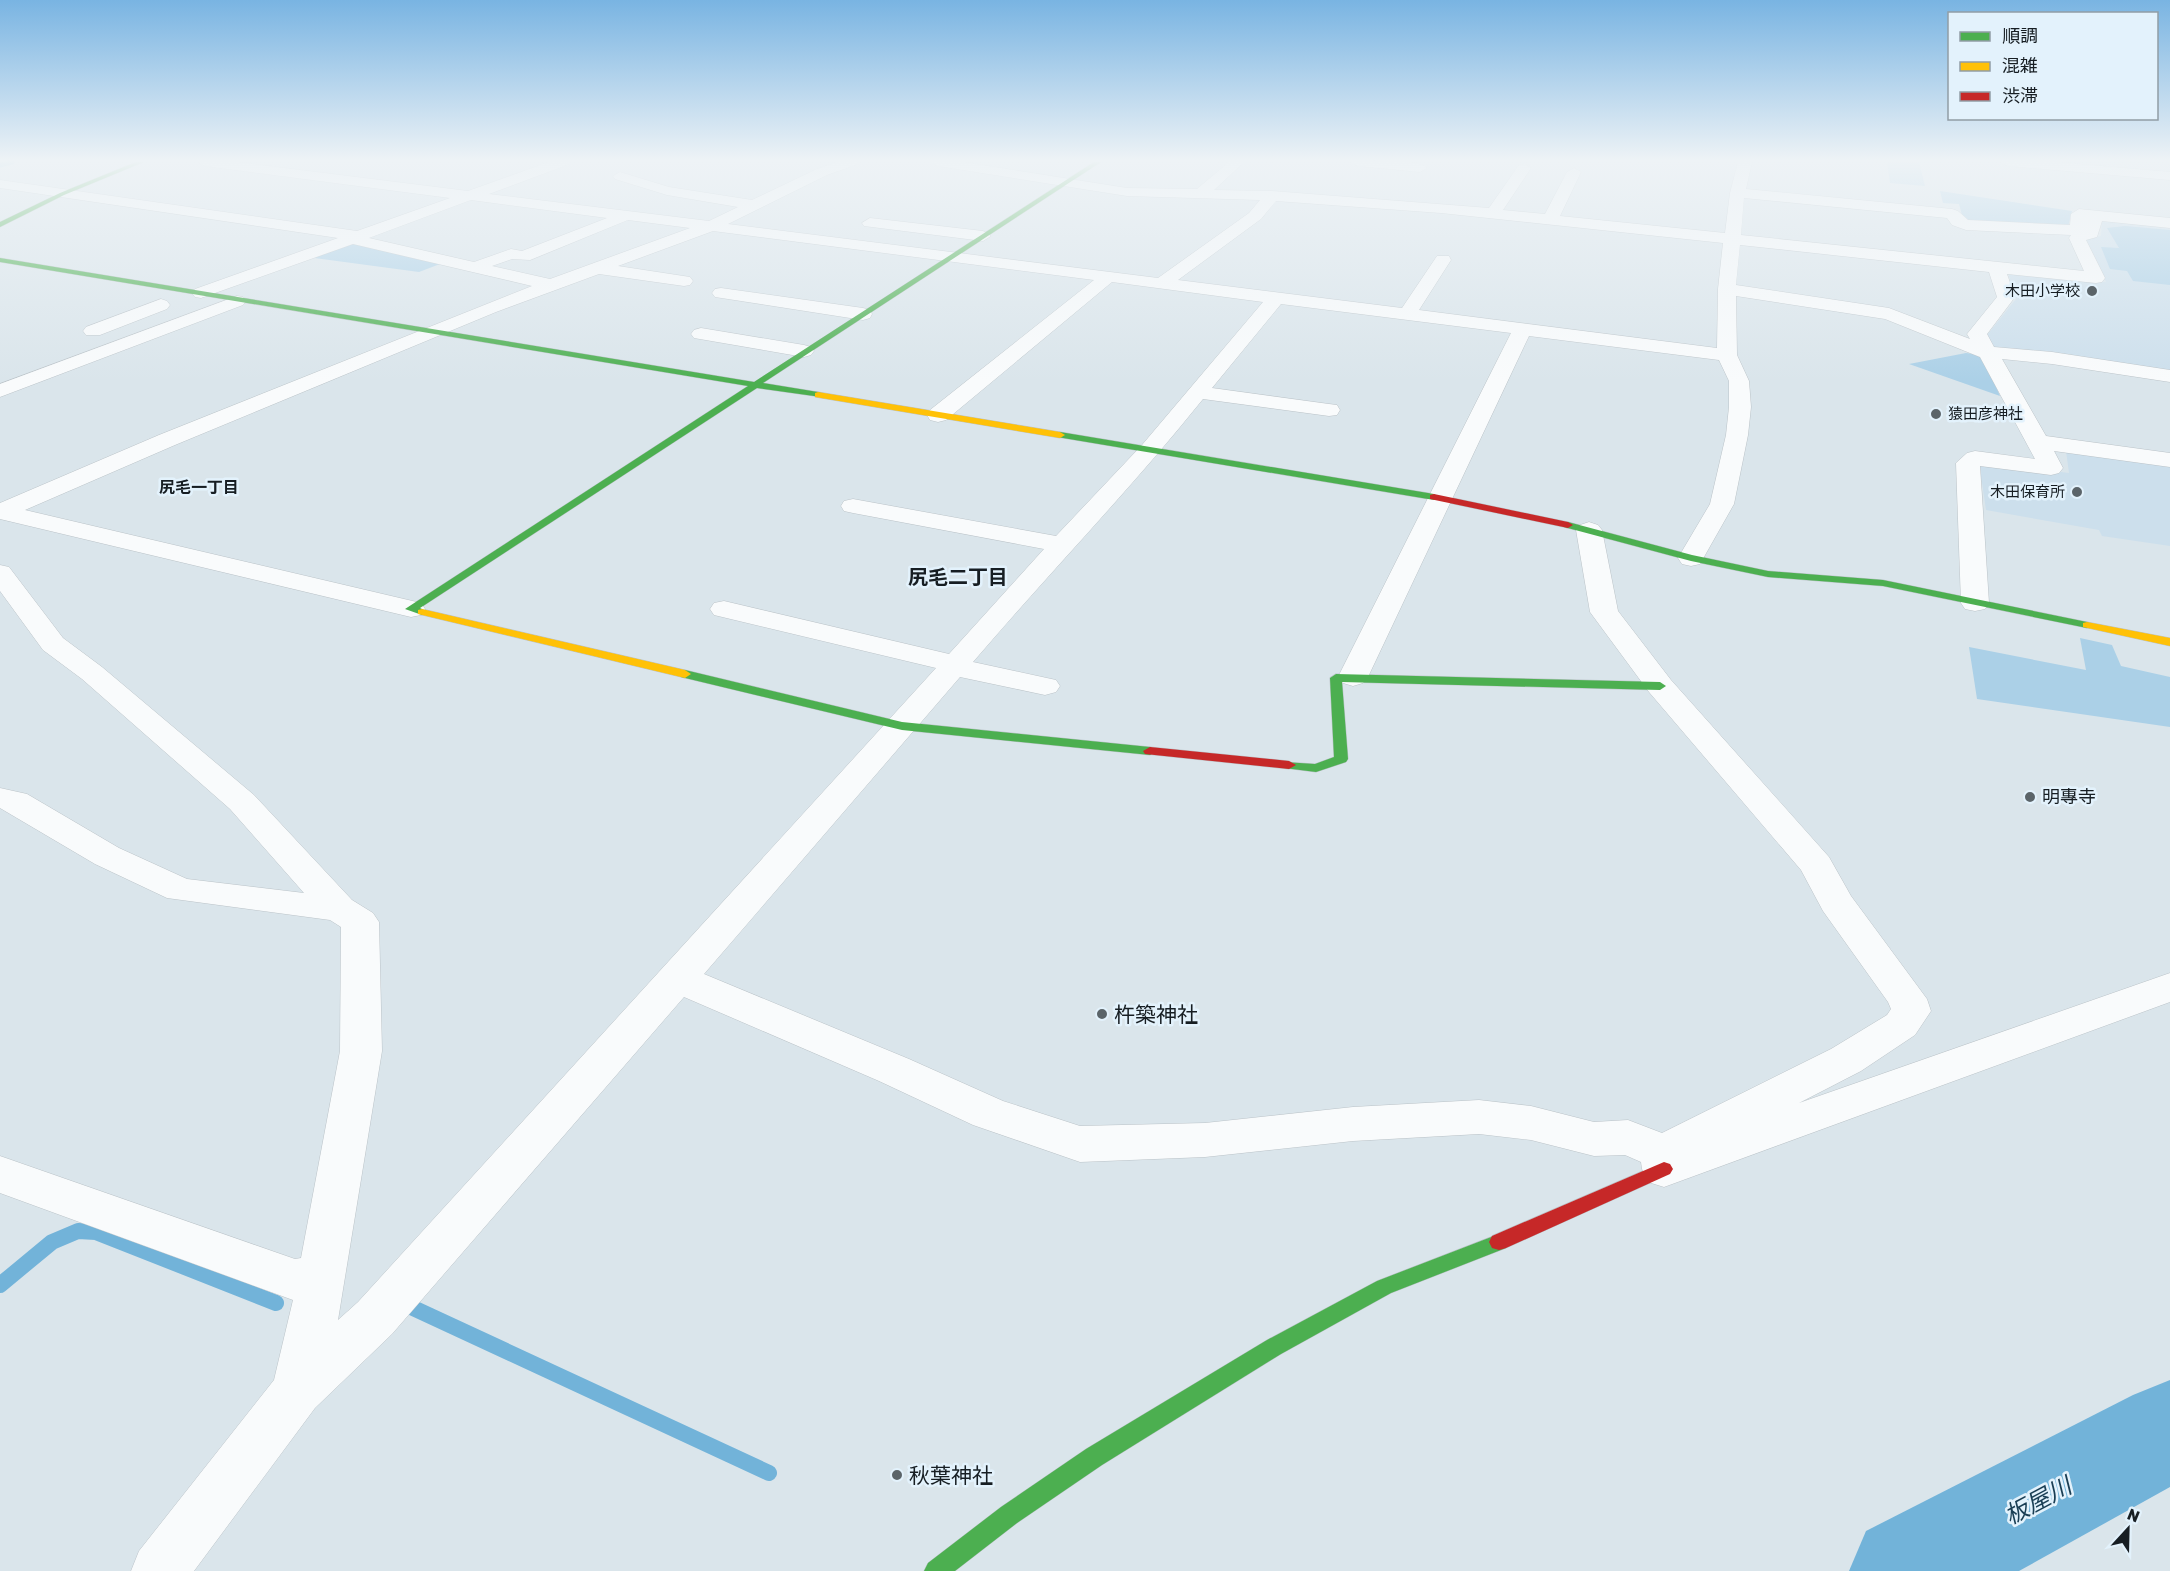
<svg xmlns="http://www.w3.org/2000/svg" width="2170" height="1571" font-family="Rubik,'Noto Sans JP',sans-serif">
  <rect width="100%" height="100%" fill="#dae5eb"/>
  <g fill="#ccdfec">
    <path d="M2102,220l68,7v146l-174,-23 -9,-15 29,-36 -8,-26 98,9 -21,-43 16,-3z"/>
    <path d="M2066,451l104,14v81l-68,-10 -3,-6 -113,-20 -7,-48 90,11z"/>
  </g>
  <g fill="#abd0e7">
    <path d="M1887,162h32l6,24 -35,-3z"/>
    <path d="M1940,191l132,20 -4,16 -94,-3 -11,-5 -4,-15 -16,-1z"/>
    <path d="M2125,226l45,4v55l-37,-4 -6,-10 -17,-2 -9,-22 18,1 -12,-20z"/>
    <path d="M351,242l89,22 -21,8 -112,-15z"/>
    <path d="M1966,353l16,2 18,41 -91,-32z"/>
    <path d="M2080,638l32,7 9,21 49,11v50l-193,-28 -8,-52 117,23z"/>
  </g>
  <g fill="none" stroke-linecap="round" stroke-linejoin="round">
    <path stroke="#72b3d9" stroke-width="5" d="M0,165l12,-3"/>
    <g stroke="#72b3d9" stroke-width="16">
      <path d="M0,1285l52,-43 26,-11 18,1 180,71"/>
      <path d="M411,1307l358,166"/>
    </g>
    <path fill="#72b3d9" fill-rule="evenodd" d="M2170,1380v107l-151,84h-170l17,-40 267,-136z"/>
    <defs>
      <g id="street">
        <path d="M198,162h39l231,29 81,-29h20l-2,3 -78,29 220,27 29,-14 -71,-12 -52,-16 -2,-3 7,-4 49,15 83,13 65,-31 20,-7h20l-2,3 -28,10 -99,49 430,54 91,-65 11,-13 -133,-4 -189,-30 -7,-4h32l164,26 70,1 32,-27h15l-30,28 58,1 217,17 30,-43 5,-1 7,4 -28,42 42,4 22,-42 7,-4 7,4 -21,44 165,17 5,-40 8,-31h14l-6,27 206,20 6,2 10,9 102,5 1,-11 8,-5 91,9v10l-68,-7 -5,16 -11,3 19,38 -3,4 -6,1 -89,-9 8,23 -28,37 7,13 58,5 118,18v12l-118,-18 -50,-5 44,77 124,17v14l-116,-16 9,17 -4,5 -8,2 -71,-9 9,137 -4,6 -10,2 -10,-2 -4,-6 -5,-140 11,-10 8,-2 60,8 -55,-102 -95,-38 -149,-23 1,59 12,26 2,26 -3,28 -14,69 -34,60 -9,2 -9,-2 -4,-6 32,-54 16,-69 3,-28v-26l-10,-21 -190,-24 -161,341 -5,6 -10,3 -10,-3 -5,-6 173,-344 -230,-29 -69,84 117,16 8,1 3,5 -3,5 -8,1 -126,-17c-73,91 -154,174 -230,263l83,18 4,6 -4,6 -11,3 -85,-18 -256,297 205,85 94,42 77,25 125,-3 148,-16 126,-7 52,6 63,16 34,-2 34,13 169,-84 56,-34 4,-6 -3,-7 -65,-91 -22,-41 -152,-178 -59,-80 -14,-82 4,-5 9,-3 9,3 4,5 16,81 53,69 158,177 22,39 76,103 4,12 -16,24 -54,36 -62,32 371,-130v29l-506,185 -16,-5 -6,-13 -1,-7 -16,-7 -31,1 -63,-16 -52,-6 -126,7 -148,16 -125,5 -107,-37 -94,-44 -195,-84 -292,337 -77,74 -121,163h-63l8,-20 135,-171 19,-80 -293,-107v-37l295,103 6,-1 39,-207 1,-124 -11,-7 -163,-22 -72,-34 -95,-56v-20l27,6 92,54 68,31 117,14 -74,-84 -148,-130 -39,-29 -43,-59v-26l9,2 54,71 39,29 152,128 98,105 21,13 6,9 3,129 -44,269 20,-18 578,-634 -222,-53 -4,-6 4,-6 10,-2 225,53 95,-105 -191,-36 -9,-2 -3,-5 3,-5 9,-2 203,37 86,-91 121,-143 -151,-20 -166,138 -8,2 -8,-2 -3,-5 3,-5 164,-130 -381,-49 -95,35 72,11 3,4 -3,4 -6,1 -85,-12 -103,38 -321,133 -150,65 396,93 4,6 -4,6 -10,2 -411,-98v-16l159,-68 373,-149 -179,-42 -152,54 -6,-1 -3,-4 3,-4 143,-51 -338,-50v-8l357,51 93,-33 -245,-32zM1744,198l203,20 5,7 14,5 105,5 -2,3 15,33 -343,-36zM471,200l136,18 -85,33 -11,-2 -37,13 -105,-24zM1276,201l165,12 282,30 -5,46 -1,59 -298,-38 32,-50 -2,-4h-12l-35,52 -224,-28 83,-61zM628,220l62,8 -140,51 -58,-13 20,-7 18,1zM1740,245l249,27 8,25 -30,37 3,5 -81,-31 -153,-23z"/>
        <path d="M1351,162c16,-1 66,-4 76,6l-7,4 -62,-6z"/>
        <path d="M2001,162h54l115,10v8l-162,-14z"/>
        <path d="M870,218l113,13 8,5 -8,5 -119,-15 -2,-3z"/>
        <path d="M721,288l142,20 7,2 2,4 -2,4 -7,2 -148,-23 -3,-4 3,-4z"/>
        <path d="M237,296l6,1 3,4 -3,4 -243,92v-13z"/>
        <path d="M161,299l6,2 3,4 -3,4 -67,26h-14l-3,-4 3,-4z"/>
        <path d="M701,328l103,17 7,2 3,4 -3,4 -7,2 -110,-19 -3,-4 3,-4z"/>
      </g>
      <g id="fast">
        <path d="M136,162h8l-80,33 -64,32v-5l60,-29z"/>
        <path d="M1094,162h7l-338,221 55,9 3,1v4l-64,-9 -337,220 8,4 -6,3 -17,-6 343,-223 -748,-124v-4l754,124z"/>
        <path d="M1060,432l374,62 5,3 -5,3 -377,-63 -2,-2z"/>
        <path d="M1568,522l124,33 76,16 115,9 204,42 6,3 -6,3 -204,-42 -115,-9 -77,-16 -127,-34v-4z"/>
        <path d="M685,670l217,52 248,25 7,4 -7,4 -248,-25 -221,-53 -2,-3 2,-3z"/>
        <path d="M1336,674l324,8 6,4 -6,4 -318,-8 6,77 -2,3 -30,10 -32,-4 -2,-3 2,-3 31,2 19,-7 -4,-79z"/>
        <path d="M1499,1234l7,2 3,6 -3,6 -115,45 -110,61 -179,111 -85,58 -62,48h-31l4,-8 73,-56 85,-58 181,-109 110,-59z"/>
      </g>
      <g id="slow">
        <path d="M818,392l242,40 5,3 -5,3 -245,-41v-4z"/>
        <path d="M422,609l263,61 6,4 -6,4 -267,-64v-4z"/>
        <path d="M2087,622l83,16v8l-87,-19v-4z"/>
      </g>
      <g id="jam">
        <path d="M1434,494l134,28 5,3 -5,3 -138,-29v-4z"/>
        <path d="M1150,747l139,14 7,4 -7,4 -144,-15 -2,-3z"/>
        <path d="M1664,1162l6,2 3,5 -3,5 -164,74 -7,2 -7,-2 -3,-6 3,-6z"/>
      </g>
    </defs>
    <use href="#street" stroke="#bbc3c8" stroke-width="1"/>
    <use href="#fast" stroke="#bbc3c8" stroke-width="1"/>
    <use href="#slow" stroke="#bbc3c8" stroke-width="1"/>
    <use href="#jam" stroke="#bbc3c8" stroke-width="1"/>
    <use href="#street" fill="#f9fbfc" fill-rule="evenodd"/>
    <use href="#fast" fill="#4caf50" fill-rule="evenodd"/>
    <use href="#slow" fill="#ffc107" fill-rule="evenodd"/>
    <use href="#jam" fill="#c62828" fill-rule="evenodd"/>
  </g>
  <linearGradient id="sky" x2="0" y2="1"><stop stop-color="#79b4e2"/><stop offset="0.42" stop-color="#eef3f6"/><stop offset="1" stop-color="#eef3f6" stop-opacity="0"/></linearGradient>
  <rect width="2170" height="382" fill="url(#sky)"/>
  <g fill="#5b6469" stroke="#e3f2fc" stroke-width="2">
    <circle cx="2092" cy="291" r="6"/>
    <circle cx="1936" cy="414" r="6"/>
    <circle cx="2077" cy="492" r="6"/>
    <circle cx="2030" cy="797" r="6"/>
    <circle cx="1102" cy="1014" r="6"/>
    <circle cx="897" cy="1475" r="6"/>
  </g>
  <g text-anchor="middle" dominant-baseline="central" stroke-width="5" stroke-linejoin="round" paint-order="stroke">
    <g font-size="15" fill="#171e23" stroke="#e3f2fc" text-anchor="end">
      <text x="2080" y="291">木田小学校</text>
      <text x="1948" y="414" text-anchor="start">猿田彦神社</text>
      <text x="2065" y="492">木田保育所</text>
    </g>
    <g font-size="16" font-weight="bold" fill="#171e23" stroke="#e3f2fc">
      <text x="199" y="487">尻毛一丁目</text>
    </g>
    <g font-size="18" fill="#171e23" stroke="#e3f2fc" text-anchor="start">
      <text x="2042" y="797">明專寺</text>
    </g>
    <g font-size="20" font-weight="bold" fill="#171e23" stroke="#e3f2fc">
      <text x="958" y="577">尻毛二丁目</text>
    </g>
    <g font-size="21" fill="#171e23" stroke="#e3f2fc" text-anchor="start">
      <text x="1114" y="1014">杵築神社</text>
      <text x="909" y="1475">秋葉神社</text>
    </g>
    <g font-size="24" font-style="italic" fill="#193e54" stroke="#e3f2fc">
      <text transform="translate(2038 1501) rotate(-28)">板屋川</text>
    </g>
  </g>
  <rect x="1948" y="12" width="210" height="108" fill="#e3f2fc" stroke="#919da5" stroke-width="1.5"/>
  <rect x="1960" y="32" width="30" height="9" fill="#4caf50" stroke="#919da5" stroke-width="1.5"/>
  <text x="2002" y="42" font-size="18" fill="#171e23">順調</text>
  <rect x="1960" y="62" width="30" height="9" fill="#ffc107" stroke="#919da5" stroke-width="1.5"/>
  <text x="2002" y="72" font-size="18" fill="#171e23">混雑</text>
  <rect x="1960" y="92" width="30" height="9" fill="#c62828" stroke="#919da5" stroke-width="1.5"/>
  <text x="2002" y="102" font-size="18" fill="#171e23">渋滞</text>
  <g transform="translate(2128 1529) rotate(22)" stroke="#e3f2fc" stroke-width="4.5" paint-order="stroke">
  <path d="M0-4.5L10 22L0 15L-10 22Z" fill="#171e23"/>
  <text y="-9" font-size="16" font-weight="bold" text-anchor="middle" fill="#171e23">N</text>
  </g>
</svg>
